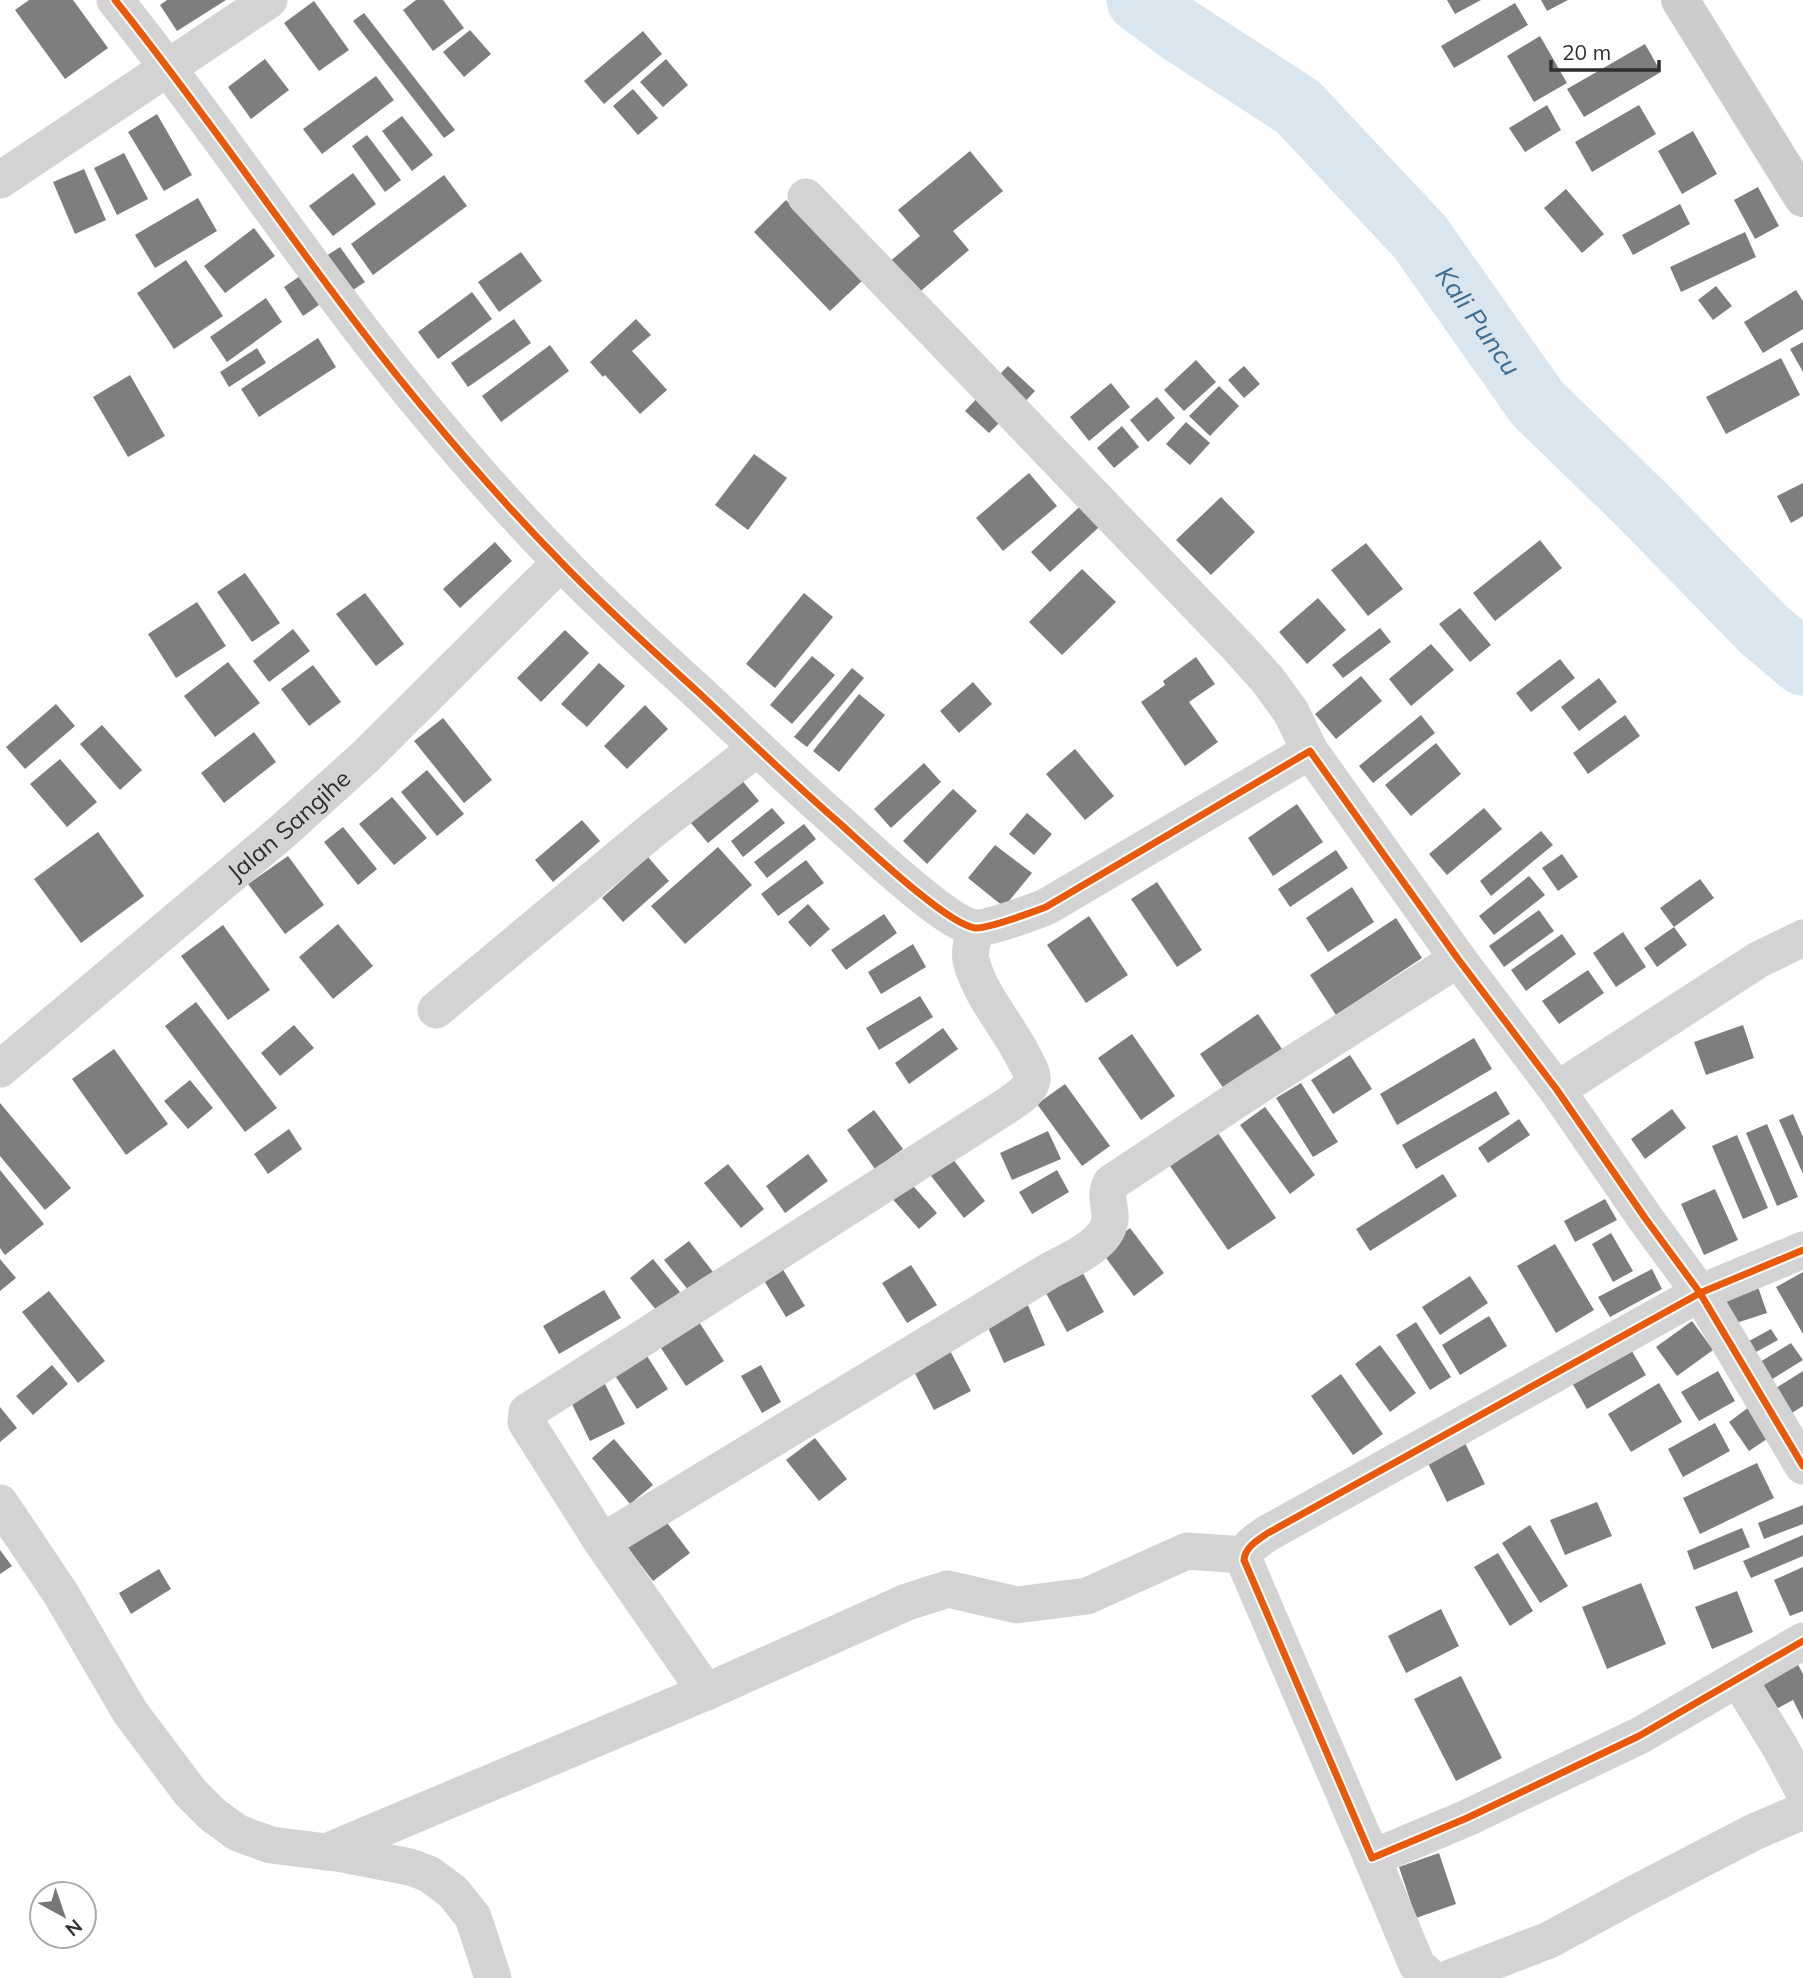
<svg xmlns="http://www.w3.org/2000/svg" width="1803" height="1978" font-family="Mulish,sans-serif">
  <rect width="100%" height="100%" fill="#fff"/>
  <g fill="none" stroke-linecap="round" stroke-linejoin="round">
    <path stroke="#d9e6f0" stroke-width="65" id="s1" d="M1139,0l39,29 120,78 122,130 117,166 106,103 120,123 40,34"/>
  </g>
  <g fill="#7e7e7e">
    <path d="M29,0h44l35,48 -43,31 -50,-69z"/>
    <path d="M167,0h59l-49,31 -17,-26z"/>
    <path d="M416,0h27l21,28 -31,23 -30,-41z"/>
    <path d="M1447,0h34l-26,14z"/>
    <path d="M1541,0h27l-21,11z"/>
    <path d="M314,1l35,49 -30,21 -35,-48z"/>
    <path d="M1515,3l13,22 -74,43 -13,-22z"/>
    <path d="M364,13l91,117 -11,8 -91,-117z"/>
    <path d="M470,30l21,24 -27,23 -21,-25z"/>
    <path d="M643,31l19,23 -58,50 -20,-23z"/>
    <path d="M1540,36l27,47 -33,19 -27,-46z"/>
    <path d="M1645,44l16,28 -77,45 -17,-28z"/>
    <path d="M265,59l24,31 -38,29 -23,-32z"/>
    <path d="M666,59l22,26 -25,22 -23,-25z"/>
    <path d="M376,76l18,24 -72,54 -19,-25z"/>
    <path d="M633,89l25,29 -20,17 -25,-29z"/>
    <path d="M1547,105l14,25 -36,22 -16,-24z"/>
    <path d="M1639,105l17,29 -64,38 -17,-30z"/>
    <path d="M157,114l35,61 -28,16 -36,-59z"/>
    <path d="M402,116l31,39 -21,16 -30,-40z"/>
    <path d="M1693,131l24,43 -35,20 -24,-43z"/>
    <path d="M367,135l34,45 -16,12 -33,-46z"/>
    <path d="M970,151l33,40 -50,40 16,19 -54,46 -27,-33 32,-27 -22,-26z"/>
    <path d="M124,153l24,46 -31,16 -23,-47z"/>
    <path d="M84,169l22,51 -31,14 -22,-52z"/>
    <path d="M353,173l23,31 -43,32 -24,-30z"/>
    <path d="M444,175l23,31 -94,69 -22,-31z"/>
    <path d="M1758,187l21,39 -24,13 -21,-39z"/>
    <path d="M1566,189l38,45 -22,19 -38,-45z"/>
    <path d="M198,198l19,33 -62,37 -20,-33z"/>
    <path d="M786,200l77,80 -33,31 -76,-79z"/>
    <path d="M1680,204l10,20 -57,31 -11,-20z"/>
    <path d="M254,228l21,28 -50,37 -21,-27z"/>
    <path d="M1745,232l11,25 -75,35 -11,-25z"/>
    <path d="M340,247l25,35 -18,12 -24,-36z"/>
    <path d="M521,252l21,29 -43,31 -21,-30z"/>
    <path d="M186,260l37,56 -49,33 -37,-56z"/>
    <path d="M300,276l19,29 -16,11 -19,-29z"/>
    <path d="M1716,286l16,20 -19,14 -15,-20z"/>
    <path d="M1796,290l7,11v28l-40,24 -19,-31z"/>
    <path d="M472,292l20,27 -54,40 -20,-27z"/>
    <path d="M266,298l16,24 -55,40 -17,-25z"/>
    <path d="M514,319l17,24 -63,44 -17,-24z"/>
    <path d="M636,319l15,16 -19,16 35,39 -27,24 -35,-39 -2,2 -13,-15z"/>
    <path d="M318,338l18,29 -77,50 -18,-28z"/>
    <path d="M1803,342v30l-13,-23z"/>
    <path d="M550,345l19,26 -68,51 -19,-26z"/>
    <path d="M257,348l9,15 -37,24 -9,-15z"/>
    <path d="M1781,358l19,37 -74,39 -20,-37z"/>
    <path d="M1196,360l20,22 -32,29 -20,-21z"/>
    <path d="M1008,366l27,25 -16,17 -27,-26z"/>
    <path d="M1244,366l16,18 -16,14 -16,-18z"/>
    <path d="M130,375l35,61 -37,21 -35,-60z"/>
    <path d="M1111,383l19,24 -41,34 -19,-24z"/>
    <path d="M1219,386l20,20 -29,30 -21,-20z"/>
    <path d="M980,395l24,23 -15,15 -24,-22z"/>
    <path d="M1157,397l18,21 -27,24 -18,-22z"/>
    <path d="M1186,422l24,21 -20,22 -24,-21z"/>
    <path d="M1122,426l17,21 -25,21 -17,-20z"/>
    <path d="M754,454l33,24 -39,52 -33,-25z"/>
    <path d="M1029,473l28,33 -54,45 -27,-33z"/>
    <path d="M1803,483v33l-12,7 -14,-27z"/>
    <path d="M1221,497l34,35 -44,43 -35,-35z"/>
    <path d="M1089,498l19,21 -58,53 -19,-20z"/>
    <path d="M1540,540l22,28 -67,53 -22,-28z"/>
    <path d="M495,542l17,19 -52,47 -17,-19z"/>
    <path d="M1366,543l37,46 -35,27 -37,-46z"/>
    <path d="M1082,569l34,33 -54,53 -33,-33z"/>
    <path d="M245,573l35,50 -28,19 -35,-50z"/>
    <path d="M365,593l39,51 -28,22 -40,-52z"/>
    <path d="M804,593l29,24 -58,71 -29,-24z"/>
    <path d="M1318,598l28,32 -39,34 -28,-32z"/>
    <path d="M197,602l29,44 -50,32 -28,-44z"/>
    <path d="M1460,608l31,37 -21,17 -31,-38z"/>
    <path d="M1380,628l11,14 -48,36 -11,-13z"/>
    <path d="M293,629l17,22 -41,31 -16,-21z"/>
    <path d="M565,630l24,23 -48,49 -24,-24z"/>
    <path d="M1431,644l23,26 -43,36 -22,-27z"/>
    <path d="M812,656l23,19 -43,49 -22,-19z"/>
    <path d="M1196,657l19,27 -26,18 29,40 -33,24 -44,-64 24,-17 -2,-4z"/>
    <path d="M1560,659l15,19 -44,34 -15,-19z"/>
    <path d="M228,662l32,41 -45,34 -31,-41z"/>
    <path d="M599,663l26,23 -38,41 -26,-23z"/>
    <path d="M313,665l28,37 -32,24 -28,-37z"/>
    <path d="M852,668l12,10 -57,69 -13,-10z"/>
    <path d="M1361,676l21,25 -46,38 -21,-25z"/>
    <path d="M1599,678l18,24 -38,29 -18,-24z"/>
    <path d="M973,682l19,22 -33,29 -19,-22z"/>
    <path d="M859,694l26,21 -46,57 -26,-21z"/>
    <path d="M56,704l19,22 -50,43 -19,-22z"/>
    <path d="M645,705l23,24 -41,40 -23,-23z"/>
    <path d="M1421,715l14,18 -62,50 -14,-17z"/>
    <path d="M1625,715l15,21 -52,38 -15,-21z"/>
    <path d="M443,718l49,62 -28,23 -50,-62z"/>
    <path d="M102,725l40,45 -22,20 -40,-46z"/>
    <path d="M254,732l22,30 -52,41 -23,-30z"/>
    <path d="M1436,743l25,31 -50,42 -26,-31z"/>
    <path d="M1075,749l39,47 -29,24 -39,-46z"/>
    <path d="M60,759l37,43 -30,25 -37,-43z"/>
    <path d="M924,763l17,19 -50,46 -17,-19z"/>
    <path d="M427,770l37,44 -27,22 -36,-44z"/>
    <path d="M736,773l23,28 -51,42 -24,-28z"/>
    <path d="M953,789l24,22 -50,53 -24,-23z"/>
    <path d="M392,797l35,41 -33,27 -35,-41z"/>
    <path d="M1297,804l26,38 -50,34 -25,-38z"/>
    <path d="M772,808l13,15 -42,34 -12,-16z"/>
    <path d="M1484,808l18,21 -55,46 -18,-21z"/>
    <path d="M1027,813l25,21 -18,21 -25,-21z"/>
    <path d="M582,820l18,21 -47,41 -18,-22z"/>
    <path d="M804,824l12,15 -49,39 -13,-16z"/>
    <path d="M343,827l34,42 -19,16 -34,-43z"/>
    <path d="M1541,831l12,14 -62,51 -11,-15z"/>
    <path d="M98,832l46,64 -63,47 -47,-64z"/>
    <path d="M995,845l37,28 -28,34 -36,-29z"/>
    <path d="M718,847l34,38 -67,59 -34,-38z"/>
    <path d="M1336,850l12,18 -58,39 -12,-18z"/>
    <path d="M1562,854l16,23 -20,14 -16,-23z"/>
    <path d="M288,856l36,49 -39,29 -37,-50z"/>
    <path d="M648,857l21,24 -46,41 -21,-24z"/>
    <path d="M806,860l18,23 -46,33 -17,-22z"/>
    <path d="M1529,876l16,19 -51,40 -15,-19z"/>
    <path d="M1700,879l14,19 -40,29 -14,-19z"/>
    <path d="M1157,882l45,68 -25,17 -46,-68z"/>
    <path d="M1352,887l22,35 -46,30 -22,-34z"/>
    <path d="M808,904l22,25 -20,18 -22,-25z"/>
    <path d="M1539,910l15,21 -50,36 -15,-21z"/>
    <path d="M884,914l13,19 -51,37 -15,-20z"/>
    <path d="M1089,916l39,59 -42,28 -39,-58z"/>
    <path d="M1396,918l26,40 -86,57 -26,-40z"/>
    <path d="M338,924l35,42 -40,33 -34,-42z"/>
    <path d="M223,925l47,65 -42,30 -47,-64z"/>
    <path d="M1674,927l13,18 -30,22 -13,-19z"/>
    <path d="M1623,932l23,35 -30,20 -23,-34z"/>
    <path d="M1562,934l14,20 -50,37 -15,-21z"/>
    <path d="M913,944l13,23 -45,27 -13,-22z"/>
    <path d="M1588,970l16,23 -45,31 -17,-23z"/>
    <path d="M920,996l13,21 -54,33 -13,-22z"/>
    <path d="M196,1002l81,106 -32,24 -80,-106z"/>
    <path d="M1258,1014l24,35 -58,40 -24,-35z"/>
    <path d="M294,1025l20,23 -34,28 -19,-23z"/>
    <path d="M1743,1025l11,33 -48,17 -12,-33z"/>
    <path d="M943,1028l15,21 -49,35 -14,-21z"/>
    <path d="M1132,1034l43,62 -34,24 -43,-62z"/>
    <path d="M1474,1038l18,31 -95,56 -17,-31z"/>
    <path d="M114,1049l54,75 -42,31 -54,-76z"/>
    <path d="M1350,1055l22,34 -39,25 -22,-34z"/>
    <path d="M190,1080l23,28 -25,21 -24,-28z"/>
    <path d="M1301,1083l37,59 -25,15 -37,-59z"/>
    <path d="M1065,1084l45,62 -28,20 -45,-62z"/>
    <path d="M1496,1091l14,23 -94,55 -14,-24z"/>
    <path d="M0,1103l71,85 -26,22 -45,-54z"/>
    <path d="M1265,1107l50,68 -25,19 -50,-69z"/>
    <path d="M1672,1109l14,19 -41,31 -14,-20z"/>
    <path d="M874,1110l29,39 -28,20 -28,-39z"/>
    <path d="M1793,1114l10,23v37l-24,-54z"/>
    <path d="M1519,1119l11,16 -42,28 -10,-15z"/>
    <path d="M1767,1124l31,73 -21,9 -31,-73z"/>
    <path d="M289,1129l13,20 -34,25 -14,-20z"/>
    <path d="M1048,1131l13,28 -49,21 -12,-27z"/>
    <path d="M1218,1133l58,85 -48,32 -58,-84z"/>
    <path d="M1737,1135l31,73 -25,11 -31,-73z"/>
    <path d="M946,1150l39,51 -21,17 -40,-51z"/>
    <path d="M808,1154l20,27 -43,32 -19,-27z"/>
    <path d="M728,1164l36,45 -23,19 -37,-45z"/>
    <path d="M0,1170l44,54 -39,31 -5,-7z"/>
    <path d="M1057,1170l12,22 -37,22 -13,-22z"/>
    <path d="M1443,1174l14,22 -87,55 -14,-22z"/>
    <path d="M907,1179l30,34 -18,16 -30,-34z"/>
    <path d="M1715,1189l23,51 -34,15 -23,-51z"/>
    <path d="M1605,1199l12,21 -42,22 -11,-21z"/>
    <path d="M1130,1228l34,45 -30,23 -33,-45z"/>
    <path d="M1611,1233l22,38 -20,11 -21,-38z"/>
    <path d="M689,1241l24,31 -24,19 -25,-31z"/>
    <path d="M1555,1244l39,66 -38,23 -39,-67z"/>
    <path d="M776,1258l29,48 -19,11 -29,-48z"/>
    <path d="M0,1259l16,19 -16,13z"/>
    <path d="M653,1259l27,33 -23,19 -27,-33z"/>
    <path d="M1078,1264l26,48 -37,20 -26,-48z"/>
    <path d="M911,1265l26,40 -30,18 -25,-40z"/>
    <path d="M1652,1269l10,20 -52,28 -12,-20z"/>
    <path d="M1803,1272v62l-27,-47z"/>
    <path d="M1470,1276l18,27 -48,32 -18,-28z"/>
    <path d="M1756,1281l11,32 -37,12 -11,-31z"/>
    <path d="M604,1290l17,28 -62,36 -16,-28z"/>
    <path d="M49,1291l56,70 -27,22 -56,-71z"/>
    <path d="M1023,1294l22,51 -41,18 -23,-51z"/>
    <path d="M694,1314l30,47 -38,25 -31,-47z"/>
    <path d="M1489,1316l18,30 -47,29 -18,-30z"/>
    <path d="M1692,1321l21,29 -36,26 -21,-29z"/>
    <path d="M1416,1322l35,55 -21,13 -34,-55z"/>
    <path d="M1771,1329l7,11 -33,18 -7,-11z"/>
    <path d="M946,1343l25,48 -37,19 -25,-48z"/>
    <path d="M1791,1343l12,17 -37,23 -11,-18z"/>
    <path d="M1380,1345l36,48 -26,19 -35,-48z"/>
    <path d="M642,1348l26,41 -31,20 -27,-41z"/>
    <path d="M1630,1348l16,27 -59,34 -16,-28z"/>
    <path d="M52,1365l16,19 -35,31 -17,-19z"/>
    <path d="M761,1365l20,37 -19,11 -21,-37z"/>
    <path d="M1718,1371l17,30 -36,20 -18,-29z"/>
    <path d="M1803,1371v35l-16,10 -16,-25z"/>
    <path d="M1341,1374l42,60 -30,21 -42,-59z"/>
    <path d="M603,1380l22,44 -35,17 -21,-43z"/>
    <path d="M1659,1383l23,39 -51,30 -23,-38z"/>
    <path d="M0,1407l17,21 -17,14z"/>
    <path d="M1749,1407l21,30 -21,14 -20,-29z"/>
    <path d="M1715,1423l15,28 -47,26 -15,-28z"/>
    <path d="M815,1438l32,41 -28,22 -33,-41z"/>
    <path d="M614,1439l39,46 -23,19 -38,-46z"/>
    <path d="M1464,1441l21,43 -38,18 -21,-43z"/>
    <path d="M1757,1463l17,35 -74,36 -17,-36z"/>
    <path d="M1597,1502l15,34 -47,19 -15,-35z"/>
    <path d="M1803,1505v19l-39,15 -6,-16z"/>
    <path d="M659,1512l31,41 -37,28 -31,-41z"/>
    <path d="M1530,1525l38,61 -28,17 -38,-60z"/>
    <path d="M1742,1528l8,19 -56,23 -7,-19z"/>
    <path d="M1803,1535v21l-52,22 -8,-17z"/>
    <path d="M0,1550l12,16 -12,8z"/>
    <path d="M1498,1553l35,58 -23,15 -36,-59z"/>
    <path d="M1803,1567v44l-13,5 -16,-36z"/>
    <path d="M159,1569l12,20 -40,25 -12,-21z"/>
    <path d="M1641,1583l25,61 -59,25 -25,-62z"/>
    <path d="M1737,1591l16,41 -41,17 -17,-42z"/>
    <path d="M1441,1609l18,37 -53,27 -18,-37z"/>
    <path d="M1793,1655l10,19v46l-10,-20 -17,9 -19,-36z"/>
    <path d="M1461,1676l41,82 -46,23 -42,-82z"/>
    <path d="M1439,1853l17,51 -40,14 -17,-51z"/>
  </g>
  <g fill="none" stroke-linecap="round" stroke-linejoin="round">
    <g stroke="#d3d3d3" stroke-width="37">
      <path d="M115,0c107,133 200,278 310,410 43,52 88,103 135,151 44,46 91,88 138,131 46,43 91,87 139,129 25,22 109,103 138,107 12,1 58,-16 71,-21l264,-156 148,208 99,131 88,128 55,75 103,173"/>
      <path d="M0,180l269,-180"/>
      <path d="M806,197l434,452 27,30 24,33 19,39"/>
      <path d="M436,1010l219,-182 102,-80"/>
      <path id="s2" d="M0,1069l283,-238 82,-74 196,-195"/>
      <path d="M1557,1090l201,-130 45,-22"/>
      <path d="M1803,1250l-103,43 -432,240c-10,7 -23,14 -24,27l128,298 95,-40 172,-82 164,-95"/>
      <path d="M0,1503l61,91 69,118 60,80 23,23 25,18 33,12 72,9 67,13 19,7 24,18 20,25 20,61"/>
      <path d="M602,1542l447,-271c20,-11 64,-28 61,-57 -1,-12 -5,-19 1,-31l145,-96 202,-128"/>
      <path d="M1739,1680l41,67 23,43"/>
      <path d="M706,1692l-104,-150 -76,-120 1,-10 484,-309c8,-6 20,-13 21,-24 1,-6 -4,-13 -7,-19 -16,-34 -45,-63 -54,-100 -2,-10 2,-22 5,-32"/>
      <path d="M326,1852l380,-160 201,-90 41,-13 69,16 70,-9 100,-45 57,4"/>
      <path d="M1372,1858l45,107 14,13"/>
      <path d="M1450,1978l99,-38 87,-47 118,-61 49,-21"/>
    </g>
    <path stroke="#ccc" stroke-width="38" d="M1680,0l123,198"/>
    <defs>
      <g id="cycleway">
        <path d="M115,0c107,133 200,278 310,410 43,52 88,103 135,151 44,46 91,88 138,131 46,43 91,87 139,129 25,22 109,103 138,107 12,1 58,-16 71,-21l264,-156 148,208 99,131 88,128 55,75 103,173"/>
        <path d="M1803,1250l-103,43 -432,240c-10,7 -23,14 -24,27l128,298 95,-40 172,-82 164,-95"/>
      </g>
    </defs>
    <use href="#cycleway" stroke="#fff" stroke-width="11"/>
    <use href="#cycleway" stroke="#e8590c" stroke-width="7"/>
  </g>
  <g text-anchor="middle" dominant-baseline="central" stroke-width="7" stroke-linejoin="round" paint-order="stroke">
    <g font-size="24" fill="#2e2e2e" stroke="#fff">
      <text stroke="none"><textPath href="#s2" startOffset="378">Jalan Sangihe</textPath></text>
    </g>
    <g font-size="26" font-style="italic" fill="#3f6b8d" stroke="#fff">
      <text stroke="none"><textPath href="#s1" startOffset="472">Kali Puncu</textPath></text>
    </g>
  </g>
  <g transform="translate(63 1915) rotate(140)"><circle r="33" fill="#ffffff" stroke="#ababab" stroke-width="2"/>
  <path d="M0-5L12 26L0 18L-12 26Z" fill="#777777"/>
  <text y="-10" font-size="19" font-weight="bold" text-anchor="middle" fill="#2e2e2e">N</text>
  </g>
  <path d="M1551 60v10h108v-10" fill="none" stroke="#2e2e2e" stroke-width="3.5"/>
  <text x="1562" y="60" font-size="21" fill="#2e2e2e" stroke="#ffffff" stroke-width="5" paint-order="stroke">20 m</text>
</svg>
